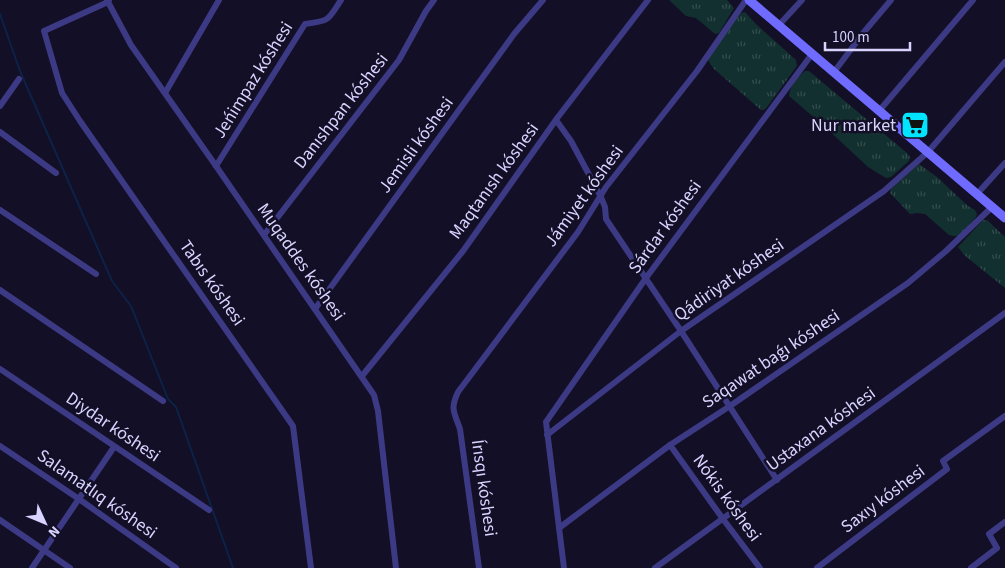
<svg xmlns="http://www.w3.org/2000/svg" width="1005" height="568" font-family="'Source Sans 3',sans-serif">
  <defs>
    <pattern id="grass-tufts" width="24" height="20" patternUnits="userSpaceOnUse" patternTransform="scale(1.25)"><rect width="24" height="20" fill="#12302f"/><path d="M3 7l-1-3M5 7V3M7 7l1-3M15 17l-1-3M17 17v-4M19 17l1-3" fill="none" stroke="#344d4e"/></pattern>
  </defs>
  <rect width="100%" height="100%" fill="#130f26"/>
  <g fill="url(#grass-tufts)">
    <path d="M669,0h58l7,8 -15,25 -4,1 -19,-16 -10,-2z"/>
    <path d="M745,12l11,12 40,36 1,6 -30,41 -3,3h-3l-47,-41 -5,-7 -1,-5 29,-39 4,-5z"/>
    <path d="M805,71h4l98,82 3,4 -1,4 -18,16 -5,1 -18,-11 -44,-41 -35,-30c1,-10 8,-19 16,-25z"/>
    <path d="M919,164l18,13 31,29 7,4 2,4 -1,3 -17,19h-6l-4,-1 -24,-21 -8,-1 -7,1 -20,-21 1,-4z"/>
    <path d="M983,220h4l18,17v51l-41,-33 -6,-8z"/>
  </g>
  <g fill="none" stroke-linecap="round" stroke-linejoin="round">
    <path stroke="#0c2248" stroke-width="2" d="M0,14l20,57 92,210 19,25 37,93 8,8 57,161"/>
    <g stroke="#3d3a85" stroke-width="6">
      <path d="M107,0l24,45 85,121 158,229 4,16 18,157"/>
      <path d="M109,0l-1,2 -64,29 18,62 18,28 213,305 18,142"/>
      <path d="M779,25l23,-25"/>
      <path d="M834,72l30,-40 27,-32"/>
      <path d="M165,93l54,-93"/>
      <path d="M0,106l19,-27"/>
      <path d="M879,111l94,-111"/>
      <path d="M556,120l15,21 30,56 4,10 1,12 75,112 96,149"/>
      <path d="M0,132l56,41"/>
      <path d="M216,166l89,-142c25,-3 23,-4 36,-24"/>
      <path d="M977,194l28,-31"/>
      <path d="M0,210l96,64"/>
      <path d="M264,235l135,-175 27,-49 8,-11"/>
      <path d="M0,290l163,111"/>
      <path d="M315,309l199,-275 29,-34"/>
      <path d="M0,369l209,141"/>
      <path d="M362,376l101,-125 95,-134 90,-117"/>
      <path d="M547,435l134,-104 203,-140 44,-39 77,-90"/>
      <path d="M670,445l53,74 37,49"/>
      <path d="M0,446l79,53 97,69"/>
      <path d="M0,520l70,48"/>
      <path d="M559,528l111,-83 60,-39 178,-123 38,-32 46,-44"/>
      <path d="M32,568l82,-121"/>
      <path d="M479,568l-19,-139c-6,-17 -10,-20 -2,-37l120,-160 28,-45 91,-116 49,-71"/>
      <path d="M564,568l-18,-146 100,-144 166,-224"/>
      <path d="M655,568l350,-255"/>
      <path d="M817,568l130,-99 -4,-8 62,-45"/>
      <path d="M971,568l26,-20 -8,-14 16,-12"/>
    </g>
    <path stroke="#6f6bff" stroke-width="9" d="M749,0l256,218"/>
  </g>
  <defs>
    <symbol id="supermarket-square" viewBox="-11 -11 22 22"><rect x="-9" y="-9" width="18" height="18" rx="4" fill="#00e5ff" stroke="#130f26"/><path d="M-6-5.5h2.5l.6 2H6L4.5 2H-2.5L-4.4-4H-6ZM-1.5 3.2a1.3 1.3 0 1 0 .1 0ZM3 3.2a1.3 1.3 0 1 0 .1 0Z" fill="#111"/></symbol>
  </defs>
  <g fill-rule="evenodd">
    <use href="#supermarket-square" x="899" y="109" width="32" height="32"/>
  </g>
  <g text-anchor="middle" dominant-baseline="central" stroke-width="5" stroke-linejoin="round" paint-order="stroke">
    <g font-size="18" fill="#d9d4ff" stroke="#130f26">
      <text transform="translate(253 80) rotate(-58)">Jeńimpaz kóshesi</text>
      <text transform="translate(341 111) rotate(-52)">Danıshpan kóshesi</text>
      <text transform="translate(416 145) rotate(-54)">Jemisli kóshesi</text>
      <text transform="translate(494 181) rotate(-54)">Maqtanısh kóshesi</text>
      <text transform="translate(584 196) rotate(-54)">Jámiyet kóshesi</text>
      <text transform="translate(665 227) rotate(-54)">Sárdar kóshesi</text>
      <text transform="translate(301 262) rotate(55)">Muqaddes kóshesi</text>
      <text transform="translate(729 280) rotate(-35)">Qádiriyat kóshesi</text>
      <text transform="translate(212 283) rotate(55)">Tabıs kóshesi</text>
      <text transform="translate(771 359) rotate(-34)">Saqawat baǵı kóshesi</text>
      <text transform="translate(113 427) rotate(34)">Diydar kóshesi</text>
      <text transform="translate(821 429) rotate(-36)">Ustaxana kóshesi</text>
      <text transform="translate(484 488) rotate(82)">Írısqı kóshesi</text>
      <text transform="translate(97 494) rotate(35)">Salamatlıq kóshesi</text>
      <text transform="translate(727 498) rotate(54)">Nókis kóshesi</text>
      <text transform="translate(883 499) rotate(-37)">Saxıy kóshesi</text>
    </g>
    <g font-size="18" fill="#d9d4ff" stroke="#130f26" text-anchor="end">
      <text x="896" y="125">Nur market</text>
    </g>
  </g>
  <g transform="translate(45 523) rotate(134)" stroke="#130f26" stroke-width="4" paint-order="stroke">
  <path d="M0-4L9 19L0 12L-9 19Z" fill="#d9d4ff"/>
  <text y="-8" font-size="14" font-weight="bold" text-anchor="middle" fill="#d9d4ff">N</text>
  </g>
  <path d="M825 42v8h85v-8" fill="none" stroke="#d9d4ff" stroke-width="2.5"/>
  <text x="832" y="42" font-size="15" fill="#d9d4ff" stroke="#130f26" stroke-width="4" paint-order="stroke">100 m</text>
</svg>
